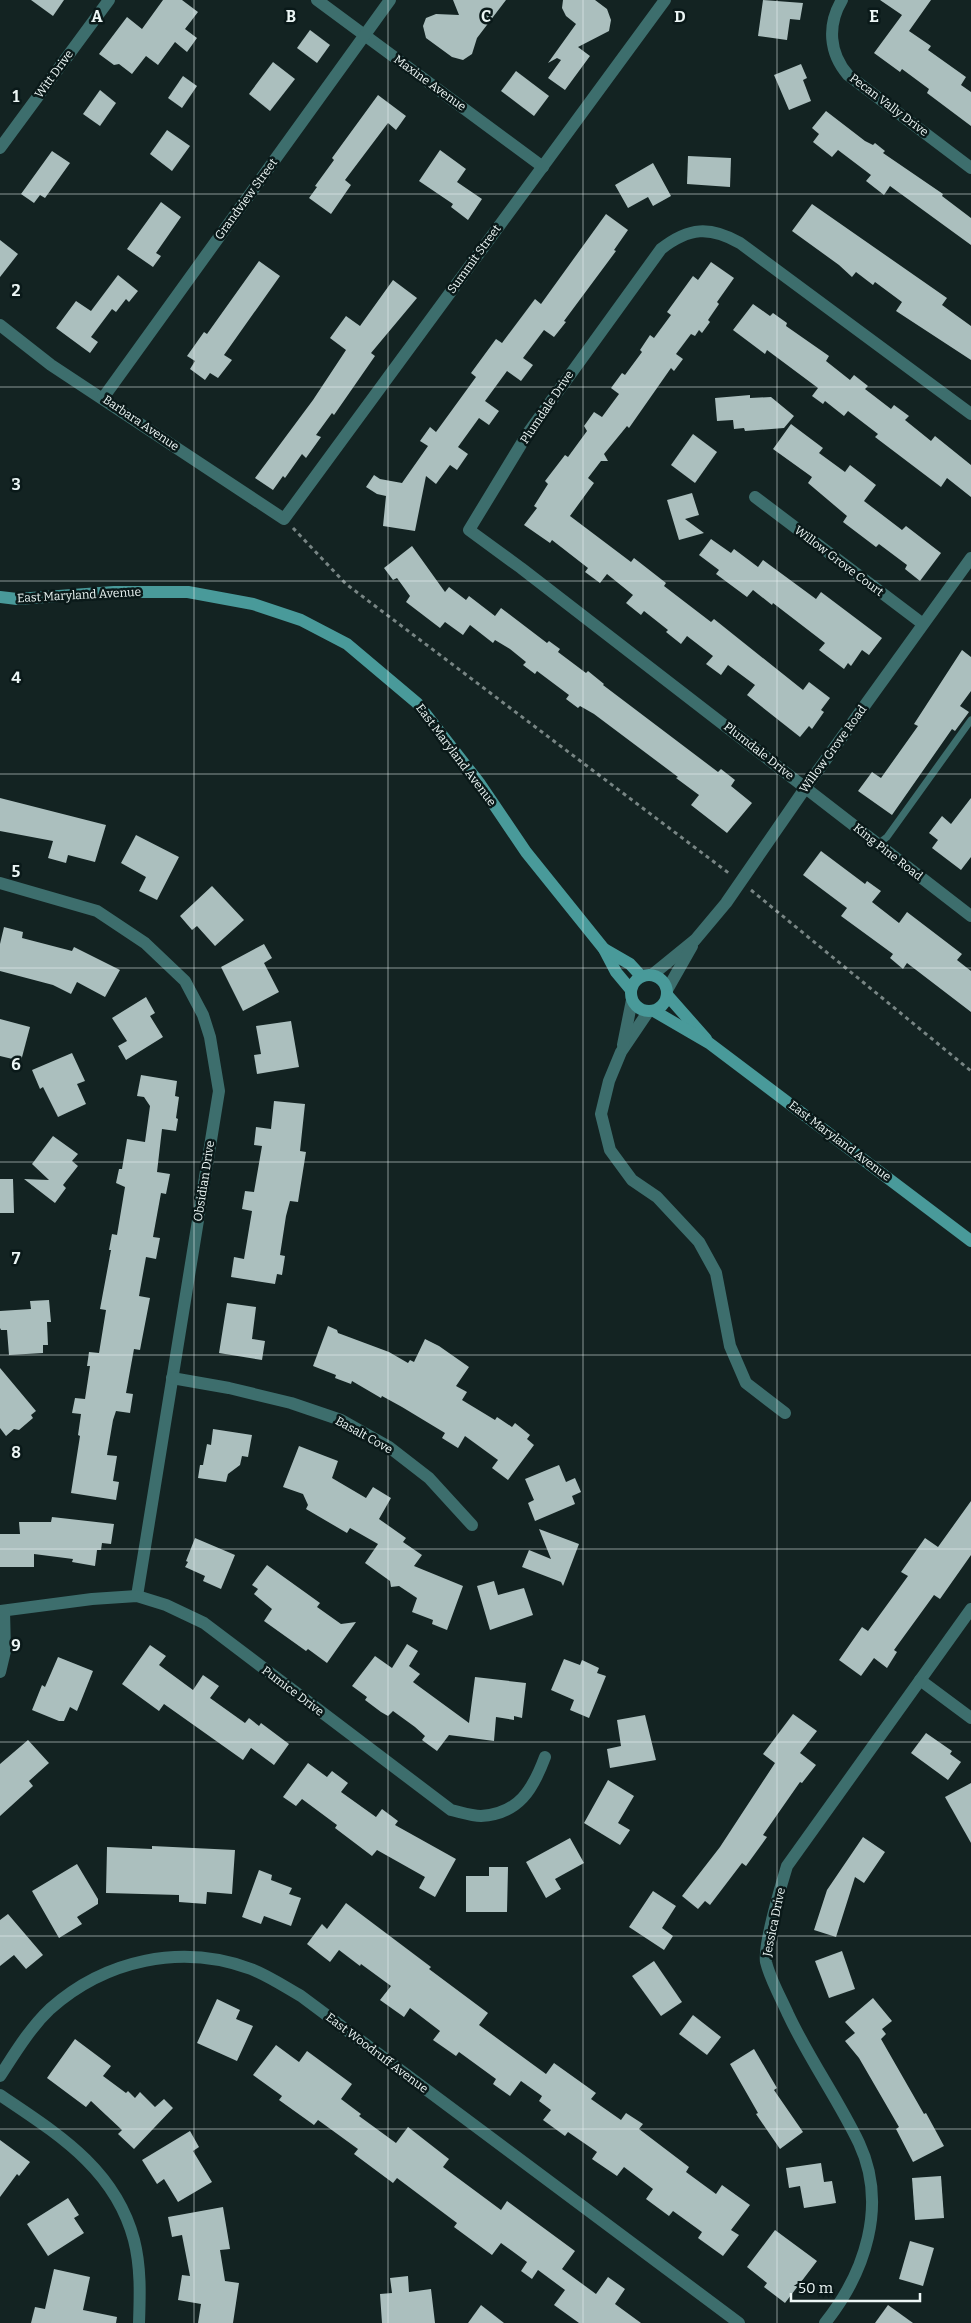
<svg xmlns="http://www.w3.org/2000/svg" width="971" height="2323" font-family="Bitter,serif">
  <rect width="100%" height="100%" fill="#132322"/>
  <g fill="#abbfbe">
    <path d="M31,0h33l-11,16z"/>
    <path d="M163,0h19l16,12 -13,17 12,9 -10,14 -12,-10 -17,23 -12,-9 -14,18 -13,-10 -5,1 -15,-11 28,-37 15,12z"/>
    <path d="M453,0h53l-29,38 -5,16 -9,6 -11,-3 -26,-19 -3,-12 3,-8 10,-4 23,1z"/>
    <path d="M563,0h32l12,9 4,11 -2,11 -31,16 12,9 -25,34 -17,-12 13,-18 -4,-2 -9,5 28,-39 -10,-8 -4,-8z"/>
    <path d="M763,0l40,3 -3,17 -10,-1 -3,21 -29,-4z"/>
    <path d="M880,0h51l-22,31 22,15 -3,4 38,27 -5,8 10,7v34l-44,-33 2,-4 -27,-20 -2,3 -26,-19 28,-38z"/>
    <path d="M310,30l20,15 -13,18 -20,-15z"/>
    <path d="M273,62l22,17 -25,32 -21,-17z"/>
    <path d="M801,64l6,14 -4,2 8,21 -22,9 -15,-35z"/>
    <path d="M516,71l33,25 -15,20 -33,-25z"/>
    <path d="M183,76l14,10 -15,22 -14,-10z"/>
    <path d="M100,90l16,13 -16,23 -17,-12z"/>
    <path d="M378,95l28,21 -10,14 -8,-7 -43,57 6,5 -20,29 -22,-16 8,-11 -2,-1 19,-26 -2,-2z"/>
    <path d="M826,111l39,30 8,4 2,-2 10,8 -2,2 60,41 -1,2 29,22v27l-81,-59 -6,9 -18,-14 5,-6 -33,-25 -6,7 -19,-15 6,-8 -7,-6z"/>
    <path d="M167,130l23,16 -18,25 -22,-17z"/>
    <path d="M440,150l26,19 -9,13 25,17 -14,21 -17,-13 2,-3 -34,-23z"/>
    <path d="M52,151l18,12 -25,35 -5,-3 -6,8 -13,-9z"/>
    <path d="M688,156l43,2 -1,29 -43,-3z"/>
    <path d="M653,163l18,33 -18,10 -5,-9 -20,11 -13,-23z"/>
    <path d="M161,202l20,15 -25,36 5,3 -8,11 -26,-18z"/>
    <path d="M812,204l135,94 -5,7 29,21v34l-75,-49 6,-9 -27,-20 -2,3 -17,-13 -4,5 -13,-12 -47,-34z"/>
    <path d="M606,214l22,16 -14,20 2,1 -52,70 2,1 -12,15 -10,-7 -21,28 10,7 -12,16 -14,-10 -22,30 14,10 -10,14 -10,-7 -21,29 10,7 -11,16 -7,-5 -14,19 -10,-8 -11,55 -32,-5 3,-30 -9,-2 -11,-7 8,-12 6,4 22,4 26,-37 -8,-5 10,-14 6,5 40,-55 -5,-4 25,-34 6,4 33,-44 6,5z"/>
    <path d="M0,240l18,14 -18,23z"/>
    <path d="M259,261l21,15 -56,79 8,5 -14,18 -8,-5 -5,7 -15,-11 5,-8 -8,-5 17,-24 3,2z"/>
    <path d="M711,262l23,16 -17,24 2,2 -11,16 2,2 -8,11 -3,-3 -4,6 -4,-2 -15,20 7,5 -9,12 -3,-3 -42,60 -2,-2 -23,28 4,7h-7l-13,17 6,5 -24,33 61,46 3,-4 32,25 -2,3 47,36 3,-3 89,71 6,-8 21,16 -9,12 3,2 -12,17 -3,-3 -9,11 -53,-42 8,-10 -27,-20 -7,10 -15,-11 7,-8 -26,-20 -6,8 -15,-12 2,-2 -24,-19 -3,4 -15,-12 7,-8 -26,-21 -7,9 -15,-11 3,-4 -36,-28 -2,3 -26,-18 13,-17 -3,-2 14,-22 -3,-3 20,-26 3,2 19,-26 -3,-5 10,-14 8,5 17,-23 -8,-6 11,-15 3,2 17,-23 -2,-2 10,-15 4,3 17,-23 -4,-3 26,-36 5,4z"/>
    <path d="M118,275l20,16 -9,11 -3,-3 -10,13 -4,-3 -21,28 7,5 -8,11 -34,-25 20,-27 15,10z"/>
    <path d="M393,280l24,18 -46,55 4,3 -41,59 -2,-2 -16,22 5,2 -15,21 -4,-4 -17,24 -2,-2 -10,14 -18,-12 58,-78 33,-50 -16,-12 16,-22 14,10z"/>
    <path d="M753,304l17,12 3,-3 14,10 -1,3 43,30 -3,5 24,19 4,-5 14,11 -3,3 26,20 3,-4 15,11 -4,4 26,21 4,-5 36,29v32l-24,-19 -6,9 -66,-50 3,-3 -30,-23 -4,5 -19,-15 -2,3 -11,-8 6,-8 -51,-38 -2,4 -32,-24z"/>
    <path d="M750,395v3l21,-1 23,19 -10,12 -39,3 -1,-3 -10,1 -1,-9 -16,1 -2,-23z"/>
    <path d="M791,424l32,24 -4,5 26,19 5,-7 26,20 -12,16 38,29 4,-4 35,27 -21,28 -15,-12 2,-4 -28,-21 -3,3 -33,-25 4,-6 -39,-33 4,-6 -39,-28z"/>
    <path d="M693,434l24,18 -22,31 -24,-18z"/>
    <path d="M692,493l7,22 -14,4 19,14 -25,7 -12,-40z"/>
    <path d="M711,539l20,14 3,-4 24,18 5,-7 53,39 5,-7 61,46 -13,17 -7,-5 -11,16 -3,-3 -4,6 -25,-19 6,-7 -52,-40 -1,2 -19,-15 -6,7 -31,-23 3,-4 -20,-15z"/>
    <path d="M412,546l33,46 4,-5 17,13 3,-4 26,20 6,-8 46,35 2,-2 11,8 -2,3 28,21 2,-2 16,13 -1,1 115,87 3,-3 14,11 -4,6 21,17 -25,30 -36,-28 8,-10 -23,-17 2,-1 -84,-63 -14,-8 -2,2 -12,-9 3,-4 -32,-24 -2,3 -12,-9 3,-3 -16,-13 -15,-9 -2,3 -23,-18 -7,10 -18,-13 -5,6 -34,-26 4,-6 -13,-18 -4,2 -9,-12z"/>
    <path d="M962,650l9,7v34l-11,15 9,6 -14,19 -3,-2 -60,86 -34,-24 14,-19 9,6 37,-52 -4,-2z"/>
    <path d="M0,798l106,27 -11,37 -27,-7 -2,8 -18,-5 5,-17 -53,-10z"/>
    <path d="M971,798v59l-10,13 -29,-22 6,-8 -9,-7 13,-17 9,8z"/>
    <path d="M136,835l43,22 -22,43 -18,-9 7,-14 -25,-14z"/>
    <path d="M821,851l44,33 2,-3 14,10 -9,11 27,21 8,-11 55,42 -5,6 14,11v41l-64,-49 -4,6 -13,-11 3,-4 -52,-38 6,-8 -44,-33z"/>
    <path d="M212,886l32,34 -29,26 -18,-20 -5,4 -12,-14z"/>
    <path d="M4,927l19,5 -1,6 50,13 2,-4 46,23 -15,27 -28,-15 -6,12 -18,-9 -53,-14v-27z"/>
    <path d="M264,944l8,14 -8,5 15,29 -36,19 -22,-44z"/>
    <path d="M146,997l9,16 -5,3 13,21 -37,23 -8,-14 9,-5 -15,-23z"/>
    <path d="M0,1019l30,8 -9,34 -21,-5z"/>
    <path d="M291,1021l8,46 -42,7 -3,-19 7,-1 -5,-28z"/>
    <path d="M72,1053l13,28 -8,3 9,20 -28,13 -15,-30 -3,2 -8,-19z"/>
    <path d="M141,1075l36,6 -2,15 4,1 -3,21 2,1 -2,12 -14,-2 -5,43 13,2 -4,20 -5,-1 -8,44 7,1 -4,21 -10,-2 -7,39 11,2 -10,52 -6,-1 -8,44 7,1 -3,19 -14,-2 -3,9 -6,35 10,1 -4,25 6,1 -3,18 -45,-7 9,-57 -2,-1 3,-21 -9,-1 3,-15 10,1 5,-33h-3l2,-14 10,1 7,-43 -6,-1 11,-59h-2l3,-16 5,1 8,-48 -9,-4 3,-14h3l5,-30 18,3 5,-36 -6,-9 -7,-1z"/>
    <path d="M274,1101l31,3 -5,47 6,1 -8,50 -8,-1 -4,15 -6,39 5,1 -3,19 -5,-1 -2,10 -44,-7 3,-20 10,2 8,-48 -10,-2 3,-18 9,1 8,-46 -8,-1 2,-18 15,2z"/>
    <path d="M53,1136l25,18 -6,7 6,5 -15,19 3,3 -11,15 -31,-24 25,1 -17,-16z"/>
    <path d="M0,1179h13l1,34h-14z"/>
    <path d="M49,1300l2,22h-4l1,23h-5v8l-34,2 -2,-25h-6l-1,-2v-17l31,-2 -1,-8z"/>
    <path d="M227,1303l29,4 -4,32 13,2 -3,19 -43,-7z"/>
    <path d="M328,1326l9,4 1,3 51,19 19,11 2,-3 4,2 11,-23 14,7 30,21 -13,19 11,6 -5,8 33,20 2,-3 15,10 3,-4 15,12 -3,4 7,6 -26,35 -16,-12 6,-8 -33,-24 -7,12 -16,-10 3,-5 -43,-26 -20,-11 -1,2 -29,-17 -1,3 -16,-6 1,-3 -23,-9z"/>
    <path d="M0,1368l36,43 -5,4 2,3 -14,12 -5,-1 -8,7 -6,-8z"/>
    <path d="M213,1429l39,6 -4,22 -6,-1 -2,9 -12,9 -2,8 -28,-4 2,-13h3l4,-21 4,1z"/>
    <path d="M299,1446l39,15 -6,17 34,20 7,-11 18,11 -12,21 27,19 -3,4 19,13 -8,11 49,20 -16,44 -15,-6 1,-4 -21,-8 5,-14 -18,-12 -8,1 -1,-6 -25,-18 13,-19 -28,-16 -3,5 -41,-24 2,-4 -5,-11 -20,-7z"/>
    <path d="M559,1465l7,17 9,-4 6,14 -9,4 3,8 -40,17 -7,-18 6,-3 -9,-21z"/>
    <path d="M971,1501v54l-31,44 -6,-4 -40,55 3,2 -10,16 -13,-10 -13,18 -22,-16 23,-33 6,4 40,-55 -7,-4 24,-34 13,9z"/>
    <path d="M52,1517l62,7 -3,20 -9,-1 -1,7h-4l-2,16 -23,-4 1,-3 -39,-5v13h-34v-33h20l-1,-12h32z"/>
    <path d="M539,1529l40,15 -16,42 -2,-4 -39,-15 7,-17 22,9z"/>
    <path d="M195,1538l40,17 -14,34 -18,-8 2,-5 -20,-9 3,-5 -2,-1z"/>
    <path d="M267,1565l53,38 -3,4 24,17 15,-2 -29,41 -19,-14 -2,2 -42,-30 8,-12 -18,-15 4,-5 -6,-4z"/>
    <path d="M494,1581l4,14 26,-7 9,27 -43,15 -13,-44z"/>
    <path d="M407,1644l11,7 -9,15 11,8 -7,8 56,41 6,-46 51,6 -4,35 -8,-2v4l-18,-3 -2,24 -45,-6 -12,16 -15,-11 3,-4 -10,-9 -22,-16 -5,5 -7,-4 -16,-12 2,-3 -15,-11 23,-30 17,12z"/>
    <path d="M150,1645l16,11 -7,9 34,25 10,-15 16,11 -9,12 35,25 4,-5 10,8 2,-3 28,21 -15,21 -23,-17 -8,12 -79,-56 -5,7 -37,-27z"/>
    <path d="M58,1657l35,14 -16,40 -7,-4 -6,14h-5l-27,-11 10,-25 3,2z"/>
    <path d="M564,1659l16,6 2,-5 17,8 -2,5 9,3 -17,42 -19,-8 4,-10 -23,-10z"/>
    <path d="M793,1714l24,17 -17,22 16,12 -14,18 -2,-1 -37,53 4,2 -21,29 -4,-3 -32,42 -5,-4 -7,8 -16,-13 38,-49 55,-84 -12,-9z"/>
    <path d="M645,1715l11,45 -46,8 -3,-19 14,-3 -4,-26z"/>
    <path d="M926,1733l26,18 -2,3 11,8 -13,18 -37,-27z"/>
    <path d="M28,1740l21,23 -20,18 4,5 -33,30v-52z"/>
    <path d="M308,1763l19,14 5,-6 16,12 -7,9 35,25 6,-8 16,12 -3,4 61,34 -21,38 -16,-9 6,-11 -48,-27 -5,6 -37,-28 2,-3 -35,-26 -6,7 -13,-9z"/>
    <path d="M608,1780l26,16 -16,27 12,7 -10,15 -36,-22z"/>
    <path d="M971,1783v60l-26,-46z"/>
    <path d="M863,1837l22,15 -21,31 -9,-6 -19,60 -22,-7 13,-40z"/>
    <path d="M570,1838l14,25 -29,16 6,10 -15,9 -20,-36z"/>
    <path d="M152,1846l83,4 -3,44 -25,-2 -1,12 -27,-2v-7l-73,-2 1,-46 45,2z"/>
    <path d="M77,1864l21,35v5l-21,13 5,7 -23,14 -27,-47z"/>
    <path d="M489,1867h19l-1,45h-41v-36h23z"/>
    <path d="M259,1870l13,5 -1,5 21,8 -3,6 12,4 -10,28 -27,-10 -3,8 -19,-7z"/>
    <path d="M653,1891l23,15 -14,22 11,8 -9,14 -35,-23z"/>
    <path d="M346,1903l85,64 -2,2 59,44 -9,12 67,49 8,-11 42,30 -5,6 30,21 5,-7 17,11 -4,5 50,38 -3,5 30,22 6,-9 28,20 -19,25 8,5 -16,21 -25,-18 4,-6 -29,-21 -4,5 -23,-17 7,-10 -29,-22 -7,9 -25,-17 5,-7 -29,-20 -3,4 -22,-16 8,-10 -12,-9 3,-5 -21,-15 -11,15 -17,-12 3,-5 -37,-27 -3,4 -23,-16 7,-9 -30,-23 -6,9 -24,-17 11,-14 -30,-22 -1,2 -21,-16 -9,12 -23,-18 15,-20 5,5z"/>
    <path d="M8,1914l35,41 -17,14 -12,-14 -14,11v-46z"/>
    <path d="M842,1951l13,38 -26,9 -14,-37z"/>
    <path d="M654,1961l28,41 -21,14 -29,-40z"/>
    <path d="M873,1998l19,23 -10,8 4,5 -5,5 43,75 2,-1 18,33 -31,16 -17,-33 3,-2 -40,-69 -14,-17 10,-8 -10,-11z"/>
    <path d="M217,1999l23,11 -4,9 17,7 -16,35 -40,-18z"/>
    <path d="M693,2015l28,22 -14,18 -28,-21z"/>
    <path d="M75,2039l36,27 -8,10 23,17 2,-2 7,7 5,-6 15,15 9,-8 9,9 -39,41 -16,-15 4,-4 -31,-29 -5,6 -39,-29z"/>
    <path d="M276,2045l23,17 8,-11 45,33 -11,15 20,15 -2,2 37,27 12,-16 41,32 -6,8 58,43 6,-9 68,50 -13,18 34,25 12,-17 17,12 -10,15 26,19h-62l-25,-18 11,-15 -27,-20 -6,9 -11,-8 6,-9 -26,-19 -9,12 -38,-28 3,-4 -60,-45 -4,5 -39,-29 4,-5 -40,-29 -4,5 -35,-25 3,-4 -29,-21z"/>
    <path d="M754,2049l23,39 -3,2 29,42 -23,17 -24,-35 2,-1 -28,-49z"/>
    <path d="M190,2131l9,16 -6,4 19,31 -34,20 -14,-23 -7,5 -15,-24z"/>
    <path d="M0,2140l30,22 -11,14 -2,-2 -17,23z"/>
    <path d="M821,2163l3,19 8,-1 4,22 -32,5 -4,-22 -11,2 -3,-20z"/>
    <path d="M941,2176l3,42 -29,2 -3,-42z"/>
    <path d="M68,2198l11,17 -5,3 10,15 -36,23 -21,-32z"/>
    <path d="M223,2207l7,42 -10,1 5,31 14,2 -6,40h-35l3,-19 -23,-4 4,-25 8,1 -8,-41 -10,2 -4,-20z"/>
    <path d="M775,2230l42,31 -32,42 -21,-16 3,-4 -20,-16z"/>
    <path d="M910,2241l24,7 -11,38 -24,-7z"/>
    <path d="M54,2269l36,8 -7,33 34,7 -1,6h-85l4,-16 10,2z"/>
    <path d="M408,2276l1,16 22,-3 4,34h-53l-2,-29 12,-1 -2,-15z"/>
    <path d="M481,2305l23,18h-36z"/>
    <path d="M888,2305l25,18h-38z"/>
  </g>
  <g fill="none" stroke-linecap="round" stroke-linejoin="round">
    <g stroke="#788584" stroke-width="3" stroke-dasharray="4 4" stroke-linecap="butt">
      <path d="M293,528l53,56 384,290"/>
      <path d="M751,890l220,181"/>
    </g>
    <path stroke="#3d6e6d" stroke-width="7" d="M878,844l9,-7 84,-117"/>
    <g stroke="#3d6e6d" stroke-width="12">
      <path d="M317,0l226,167"/>
      <path d="M842,0c-15,25 -13,53 6,75l123,93"/>
      <path d="M0,148l109,-148"/>
      <path d="M0,325l51,40 233,154 381,-519"/>
      <path d="M103,398l287,-398"/>
      <path d="M971,414l-231,-171c-30,-17 -51,-16 -79,6l-133,184 -59,97 52,38 450,348"/>
      <path d="M755,497l168,127"/>
      <path d="M0,883l97,28 48,32 40,38 18,34 7,22 9,54 -82,505"/>
      <path d="M652,975l43,-35 31,-37 80,-116 165,-229"/>
      <path d="M667,990l25,-44"/>
      <path d="M648,1012l-27,40 -12,29 -8,33 9,36 22,30 25,17 42,45 17,31 14,73 16,37 39,30"/>
      <path d="M623,1045l9,-45"/>
      <path d="M172,1378l57,10 62,15 50,17 48,27 40,31 43,47"/>
      <path d="M0,1611l92,-12 45,-3 29,9 38,18 247,187c9,2 21,6 30,6 38,-2 52,-27 64,-59"/>
      <path d="M0,1672l5,-21 -1,-40"/>
      <path d="M920,1680l51,38"/>
      <path d="M0,2076c15,-23 30,-48 50,-67 55,-49 131,-66 201,-40 18,7 34,18 50,27l438,327"/>
      <path d="M0,2095c56,38 115,73 134,145 7,27 6,55 5,83"/>
      <path d="M825,2323c40,-50 63,-118 34,-180 -21,-44 -50,-84 -71,-129 -7,-16 -18,-35 -22,-52 -3,-18 15,-76 21,-96l184,-257"/>
    </g>
    <g stroke="#499a9a" stroke-width="12">
      <path d="M0,597l17,2 97,-7h74l65,12 48,16 46,24 70,59 63,81 46,68 78,97 12,23 15,18"/>
      <path d="M604,949l26,15 11,12"/>
      <circle cx="649" cy="993" r="18"/>
      <path d="M668,996l38,43"/>
      <path d="M654,1011l55,32 262,198"/>
    </g>
  </g>
  <path fill="none" stroke="#ecf6f5" stroke-width="1" stroke-opacity="0.55" d="M194,0v2323M388,0v2323M583,0v2323M777,0v2323M0,194h971M0,387h971M0,581h971M0,774h971M0,968h971M0,1162h971M0,1355h971M0,1549h971M0,1742h971M0,1936h971M0,2129h971"/>
  <g text-anchor="middle" dominant-baseline="central" stroke-width="5" stroke-linejoin="round" paint-order="stroke">
    <g font-size="12" fill="#ecf6f5" stroke="#0a1919">
      <text transform="translate(54 74) rotate(-54)">Witt Drive</text>
      <text transform="translate(430 83) rotate(36)">Maxine Avenue</text>
      <text transform="translate(889 105) rotate(37)">Pecan Vally Drive</text>
      <text transform="translate(246 199) rotate(-54)">Grandview Street</text>
      <text transform="translate(474 259) rotate(-54)">Summit Street</text>
      <text transform="translate(547 407) rotate(-56)">Plumdale Drive</text>
      <text transform="translate(141 423) rotate(34)">Barbara Avenue</text>
      <text transform="translate(839 561) rotate(37)">Willow Grove Court</text>
      <text transform="translate(79 595) rotate(-3)">East Maryland Avenue</text>
      <text transform="translate(833 749) rotate(-54)">Willow Grove Road</text>
      <text transform="translate(759 751) rotate(38)">Plumdale Drive</text>
      <text transform="translate(456 755) rotate(53)">East Maryland Avenue</text>
      <text transform="translate(888 852) rotate(38)">King Pine Road</text>
      <text transform="translate(840 1141) rotate(37)">East Maryland Avenue</text>
      <text transform="translate(204 1181) rotate(-81)">Obsidian Drive</text>
      <text transform="translate(364 1435) rotate(29)">Basalt Cove</text>
      <text transform="translate(293 1691) rotate(37)">Pumice Drive</text>
      <text transform="translate(774 1922) rotate(-78)">Jessica Drive</text>
      <text transform="translate(377 2053) rotate(37)">East Woodruff Avenue</text>
    </g>
  </g>
  <g font-size="16" text-anchor="middle" font-weight="bold" fill="#ecf6f5" stroke="#0a1919" stroke-width="5" stroke-linejoin="round" paint-order="stroke">
    <text x="97" y="22">A</text>
    <text x="291" y="22">B</text>
    <text x="486" y="22">C</text>
    <text x="680" y="22">D</text>
    <text x="874" y="22">E</text>
    <text x="16" y="102">1</text>
    <text x="16" y="296">2</text>
    <text x="16" y="490">3</text>
    <text x="16" y="683">4</text>
    <text x="16" y="877">5</text>
    <text x="16" y="1070">6</text>
    <text x="16" y="1264">7</text>
    <text x="16" y="1458">8</text>
    <text x="16" y="1651">9</text>
  </g>
  <path d="M791 2293v8h129v-8" fill="none" stroke="#ecf6f5" stroke-width="2.5"/>
  <text x="798" y="2293" font-size="15" fill="#ecf6f5" stroke="#0a1919" stroke-width="4" paint-order="stroke">50 m</text>
</svg>
